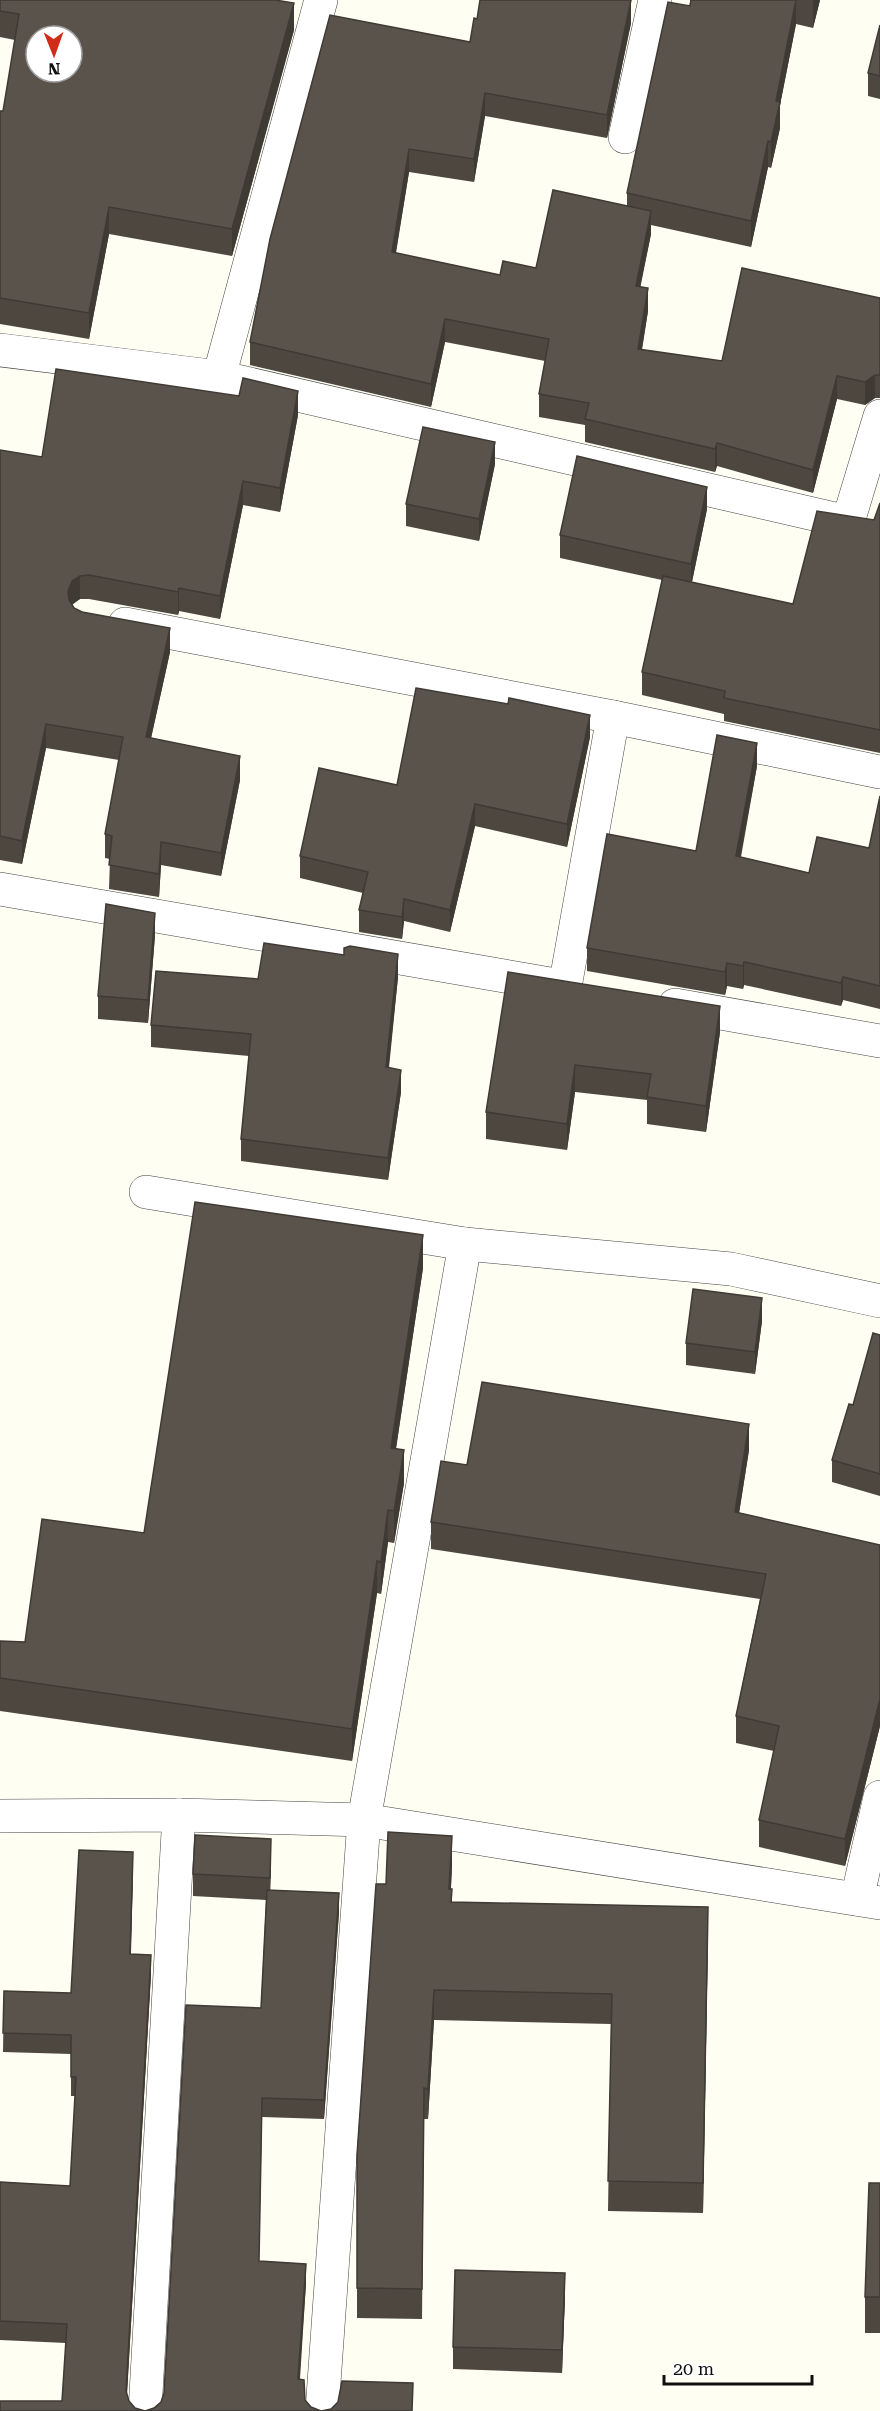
<svg xmlns="http://www.w3.org/2000/svg" width="880" height="2411" font-family="'Roboto Serif',serif">
  <rect width="100%" height="100%" fill="#fffef3"/>
  <g fill="none" stroke-linecap="round" stroke-linejoin="round">
    <defs>
      <g id="street">
        <path d="M625,137l30,-137"/>
        <path d="M0,350l219,27 629,145 32,-106"/>
        <path d="M219,377l102,-377"/>
        <path d="M125,624l488,93 267,55"/>
        <path d="M0,889l550,95"/>
        <path d="M565,987l48,-270"/>
        <path d="M675,1005l205,36"/>
        <path d="M146,1192l319,52 266,25 149,32"/>
        <path d="M0,1816l179,-1 185,5 516,83"/>
        <path d="M857,1899l23,-102"/>
        <path d="M145,2411l34,-596"/>
        <path d="M322,2411l42,-591 101,-576"/>
      </g>
    </defs>
    <use href="#street" stroke="#434343" stroke-width="34"/>
    <use href="#street" stroke="#fff" stroke-width="33"/>
  </g>
  <g fill="#4d4740">
    <path d="M0,0l294,30 -62,226 -123,-22 -20,105 -89,-15v-213h3l12,-71 -15,-3z"/>
    <path d="M691,0h129l-7,28 -17,-4 -16,81v23l-9,40 -3,-1 -17,80 -100,-22v9l-11,52 8,25 -6,39 80,11 158,-63v100h-5l-10,7 -28,-6 -24,94 -96,-27 -2,6 -130,-30v-17l-46,-8v-23l6,-33 -100,-19 -14,65 -181,-42v-23l220,-300 7,-23 154,4 -24,115 -122,-22 -11,66 -65,-10 -13,81 104,22 36,-7 91,-62v-13z"/>
    <path d="M880,25v74l-12,-3v-23z"/>
    <path d="M298,415l-18,97 -37,-7 -23,114 -41,-8 -1,4 -89,-16h-9l-8,6 2,3 96,44 -19,86 89,42 -19,96 -60,-11 -2,32 -50,-8 1,-30 -5,-1v-24l14,-74 -73,-12 -24,116 -22,-4v-410l42,7z"/>
    <path d="M495,464l-16,77 -73,-15v-22z"/>
    <path d="M880,503v250l-156,-32v-7l-82,-19v-23l20,-92 -102,-22v-23l147,-26 -15,73 101,22 81,-84z"/>
    <path d="M590,737l-23,110 -92,-21 -25,106 -46,-11 -2,18 -43,-7v-22l4,-17 -63,-15v-22l97,-71z"/>
    <path d="M757,766l-16,91 68,16 60,-25 11,-52v213l-37,-9 -2,6 -97,-21 -1,4 -16,-3 -2,9 -138,-24v-23l109,-97z"/>
    <path d="M155,935l-7,88 -50,-4v-23z"/>
    <path d="M508,972l212,60 -14,100 -59,-8v-24l-72,-8 -8,58 -81,-11v-27z"/>
    <path d="M398,977l-9,91 12,24 -13,88 -147,-19v-22l8,-83 -98,-9v-22l107,-46z"/>
    <path d="M423,1268l-27,181 8,34 -10,60 -6,-1 -7,52 -4,-1 -25,168 -352,-50v-70l25,1 119,-109z"/>
    <path d="M762,1321l-7,53 -69,-9v-22z"/>
    <path d="M880,1335v161l-48,-14v-22z"/>
    <path d="M749,1450l-10,63 141,32v181l-35,140 -86,-19v-27l15,-69 -38,-8v-27l24,-117 -329,-50v-27l36,-57z"/>
    <path d="M271,1861l-1,29 69,22 -15,207 -62,-2 -3,144 47,22 -6,96 5,21 6,7 10,4h92h-413l62,-10 4,-58 -66,-3v-158l70,4 5,-90h-4v-42l-68,-2 1,-61 67,2 62,-122 -2,83 20,20 -24,421 2,6 6,7 10,3 9,-3 7,-6 3,-9 97,-385 5,-108 -73,-4v-22z"/>
    <path d="M452,1866l-1,23 1,13 256,35 -5,276 -95,-2 3,-187 -177,-4 -6,99h-4l-2,200 -65,-1v-163l29,-271z"/>
    <path d="M880,2183v150h-15v-36z"/>
    <path d="M565,2296l-3,77 -109,-4v-22z"/>
  </g>
  <g fill="#3f3a34">
    <path d="M631,0v23l-24,115v-23z"/>
    <path d="M796,0v24l-16,81v23l-9,40v-26l5,-41z"/>
    <path d="M814,0h6l-7,28v-26z"/>
    <path d="M294,3v27l-62,226v-27z"/>
    <path d="M485,93v23l-11,66v-23z"/>
    <path d="M768,141v26l-17,80v-26z"/>
    <path d="M409,149v23l-17,103v-23z"/>
    <path d="M109,207v27l-20,105v-26z"/>
    <path d="M651,211v23l-15,75v-23z"/>
    <path d="M648,288v23l-10,61v-23z"/>
    <path d="M445,319v23l-14,65v-23z"/>
    <path d="M875,375v23l-10,7v-23z"/>
    <path d="M837,376v23l-24,94v-23z"/>
    <path d="M298,391v24l-18,97v-24z"/>
    <path d="M495,442v22l-16,77v-22z"/>
    <path d="M717,443v23l-2,6v-23z"/>
    <path d="M243,481v24l-23,114v-23z"/>
    <path d="M707,487v22l-16,77v-22z"/>
    <path d="M80,576v23l-8,5 -4,10v-23l4,-10z"/>
    <path d="M179,588v23l-1,4v-23z"/>
    <path d="M170,628v24l-24,109v-24z"/>
    <path d="M590,715v22l-23,110v-23z"/>
    <path d="M46,724v24l-24,116v-23z"/>
    <path d="M757,743v23l-21,113v-23z"/>
    <path d="M240,756v24l-19,96v-23z"/>
    <path d="M475,804v22l-25,106v-22z"/>
    <path d="M161,842v23l-2,32v-23z"/>
    <path d="M404,899v22l-2,18v-22z"/>
    <path d="M155,913v22l-7,88v-23z"/>
    <path d="M398,954v23l-12,113v-23z"/>
    <path d="M744,962v23l-1,4v-23z"/>
    <path d="M727,963v23l-2,9v-23z"/>
    <path d="M843,977v23l-2,6v-23z"/>
    <path d="M720,1006v26l-14,100v-26z"/>
    <path d="M575,1065v27l-8,58v-26z"/>
    <path d="M401,1070v22l-13,88v-22z"/>
    <path d="M423,1235v33l-32,213v-33z"/>
    <path d="M762,1298v23l-7,53v-22z"/>
    <path d="M749,1424v26l-14,89v-27z"/>
    <path d="M404,1450v33l-10,60v-32z"/>
    <path d="M388,1510v32l-7,52v-32z"/>
    <path d="M377,1561v32l-25,168v-32z"/>
    <path d="M880,1699v27l-35,140v-27z"/>
    <path d="M452,1836v30l-3,53v-30z"/>
    <path d="M271,1839v22l-1,40v-23z"/>
    <path d="M133,1852v19l-3,102v-19z"/>
    <path d="M339,1893v19l-15,207v-19z"/>
    <path d="M708,1907v30l-5,276v-30z"/>
    <path d="M151,1955v19l-25,436v-19z"/>
    <path d="M434,1990v30l-6,99v-30z"/>
    <path d="M306,2264v19l-8,115v-19z"/>
    <path d="M565,2273v23l-3,77v-23z"/>
  </g>
  <g fill="#5a534b" stroke="#3f3a34" stroke-width="1.5" fill-rule="evenodd">
    <path d="M0,0h275l19,3 -62,226 -123,-22 -20,106 -89,-15v-187h3l16,-97 -19,-3zM36,36h36v36h-36z"/>
    <path d="M480,0h151l-24,115 -122,-22 -11,66 -65,-10 -17,103 108,23 3,-14 33,7 17,-78 98,21 -15,75 12,2 -10,61 84,12 20,-93 138,30v77h-5l-10,7 -28,-6 -24,94 -96,-27 -2,6 -130,-30 4,-16 -50,-9 10,-55 -104,-20 -14,65 -181,-42 20,-103 60,-224 140,27 4,-24 3,1z"/>
    <path d="M691,0h105l-20,101 4,1 -9,40 -3,-1 -17,80 -124,-28 41,-191 22,4z"/>
    <path d="M880,25v51l-12,-3z"/>
    <path d="M56,369l183,27 4,-18 55,13 -18,97 -37,-7 -23,115 -41,-8 -1,4 -89,-17 -9,1 -8,5 -4,10 1,9 5,8 8,4 88,16 -24,109 94,19 -19,97 -60,-11 -2,32 -50,-9 3,-29 -7,-2 18,-97 -77,-13 -24,117 -22,-5v-386l42,7z"/>
    <path d="M423,427l72,15 -16,77 -73,-15z"/>
    <path d="M577,456l130,31 -16,77 -131,-29z"/>
    <path d="M880,503v227l-156,-32 1,-7 -83,-19 21,-96 130,28 24,-93 57,9z"/>
    <path d="M416,688l92,16 1,-6 81,17 -23,109 -92,-20 -25,106 -46,-11 -2,18 -43,-7 9,-38 -68,-16 19,-88 78,17z"/>
    <path d="M717,735l40,8 -21,113 73,17 8,-36 52,11 11,-52v190l-37,-9 -2,6 -97,-21 -1,4 -16,-3 -2,9 -138,-24 20,-114 89,17z"/>
    <path d="M106,904l49,9 -7,87 -50,-4z"/>
    <path d="M264,943l80,12v-7l6,-2 48,8 -12,113 15,3 -13,88 -147,-19 10,-105 -100,-9 5,-54 102,8z"/>
    <path d="M508,972l212,34 -14,100 -59,-9 4,-23 -76,-9 -8,59 -81,-12z"/>
    <path d="M195,1202l228,33 -32,213 13,2 -10,61 -6,-1 -7,52 -4,-1 -25,168 -352,-51v-37l25,1 17,-123 102,14z"/>
    <path d="M693,1289l69,9 -7,54 -69,-9z"/>
    <path d="M873,1333l7,2v139l-48,-14 17,-56 4,1z"/>
    <path d="M482,1382l267,42 -14,88 145,33v154l-35,140 -86,-19 20,-94 -43,-10 30,-142 -335,-52 10,-61 26,4z"/>
    <path d="M388,1832l64,4 -3,53h3l-1,13 257,5 -5,276 -95,-2 4,-187 -178,-4 -6,99 -4,-1 -2,201 -65,-1v-133l19,-271h10z"/>
    <path d="M195,1835l76,4 -1,39 -77,-4z"/>
    <path d="M79,1850l54,2 -3,102 21,1 -25,436 3,10 6,7 10,3 9,-3 7,-6 3,-9 22,-388 75,3 6,-118 72,3 -15,207 -62,-2 -3,163 47,3 -8,115 6,1 1,20 6,7 10,4 10,-2 7,-7 4,-21 71,2 -1,28h-412v-10h62l5,-77 -67,-3v-139l70,4 6,-109h-5v-42l-68,-2 1,-42 67,2z"/>
    <path d="M869,2183h11v114h-15z"/>
    <path d="M455,2270l110,3 -3,77 -109,-3z"/>
  </g>
  <g transform="translate(54 54) rotate(179)"><circle r="28" fill="#ffffff" stroke="#9f9f9f" stroke-width="1.5"/>
  <path d="M0-4.5L10 22L0 15L-10 22Z" fill="#d02c19"/>
  <text y="-9" font-size="16" font-weight="bold" text-anchor="middle" fill="#101010">N</text>
  </g>
  <path d="M664 2375v9h148v-9" fill="none" stroke="#101010" stroke-width="3"/>
  <text x="673" y="2375" font-size="18" fill="#101010" stroke="#ffffff" stroke-width="4.5" paint-order="stroke">20 m</text>
</svg>
